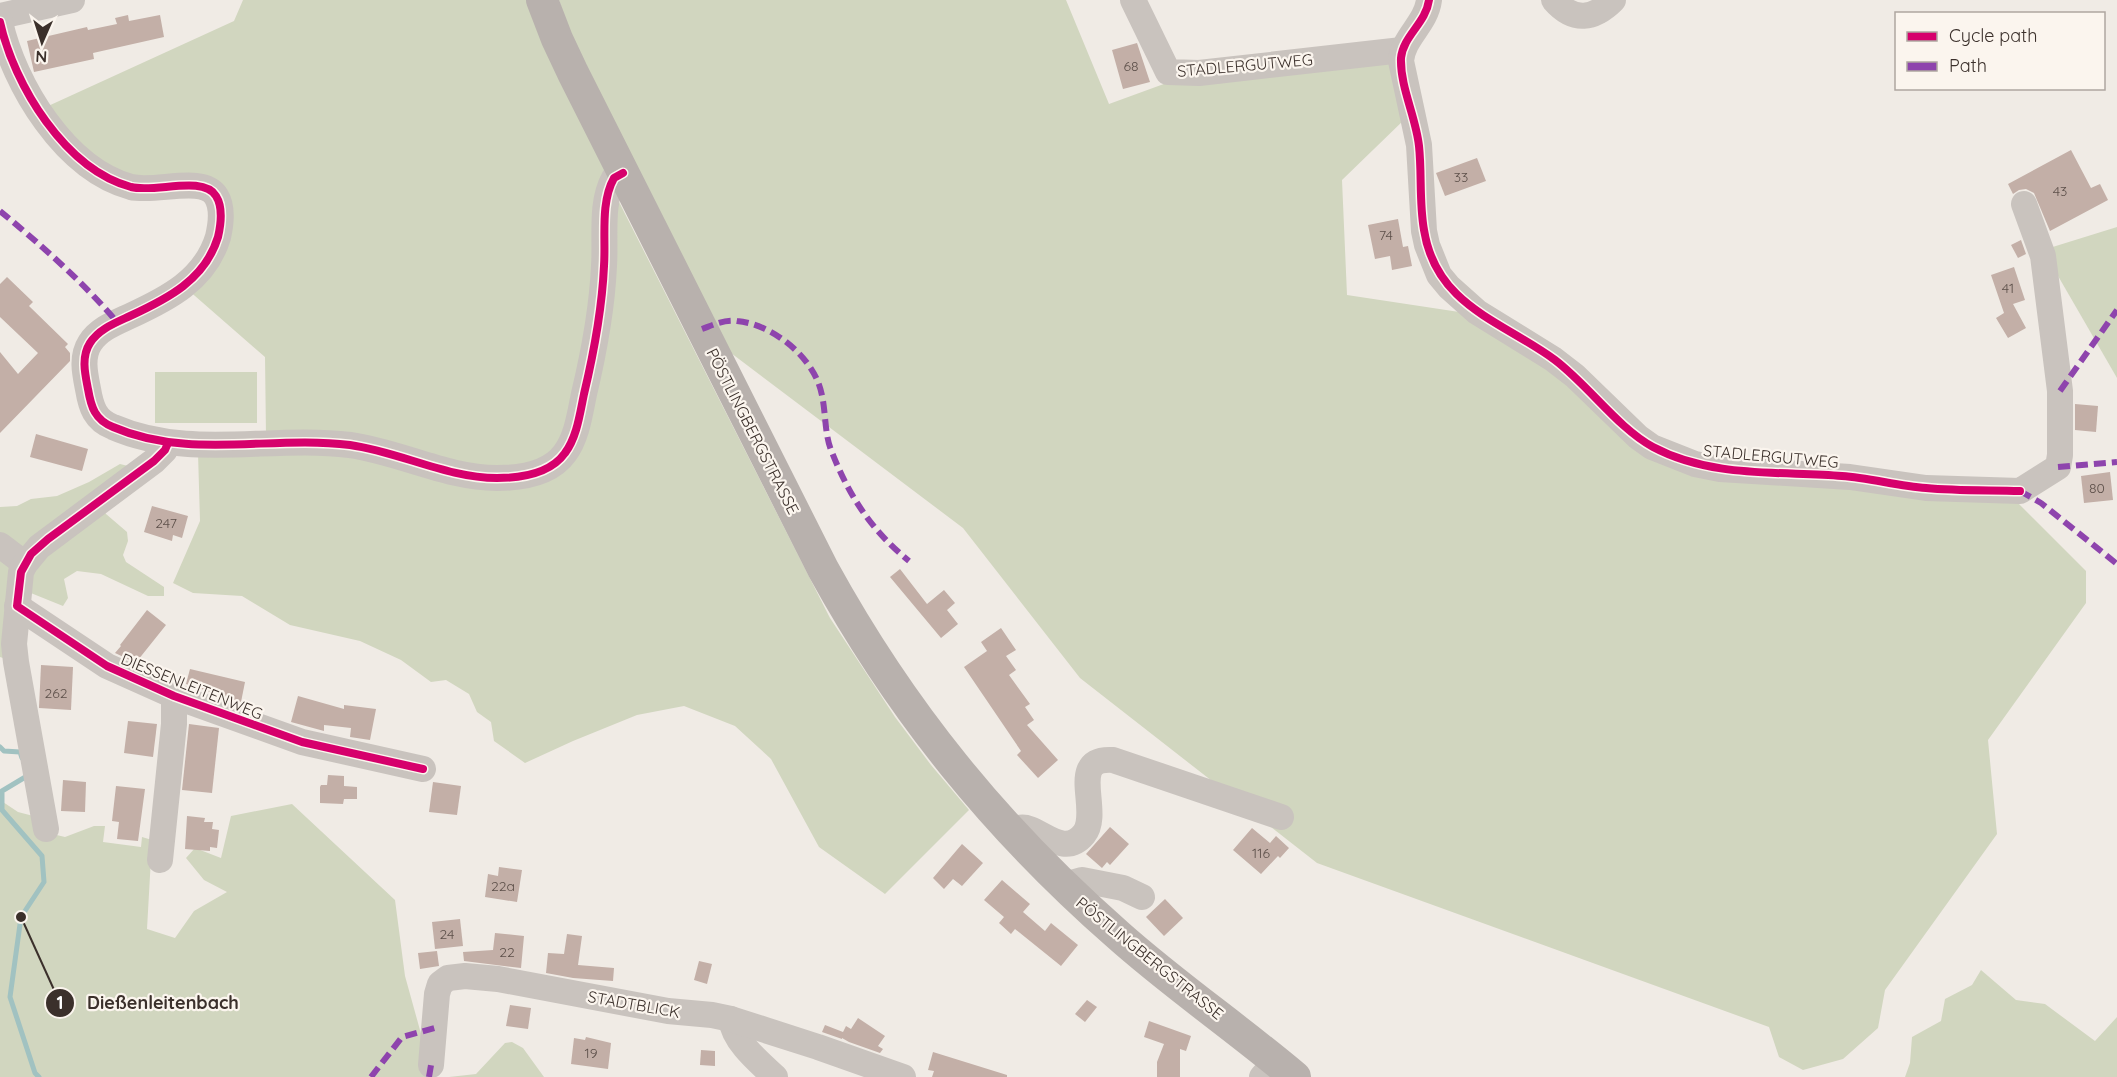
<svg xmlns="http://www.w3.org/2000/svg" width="2117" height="1077" font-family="Quicksand,sans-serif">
  <rect width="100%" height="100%" fill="#f0ebe5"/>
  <g fill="#d1d6bf">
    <path d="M243,0h291l71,161 -6,55 -5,85 -33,147 -47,24 -248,-36 -1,-79 -78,-68 37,-83 -94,-28 -28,-12 -56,-59 188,-86z"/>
    <path d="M559,0h507l43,104 63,-23 222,-21 12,58 -64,62 5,115 132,20 195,150 344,38 68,68v32l-98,137 9,94 -112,156 -7,38 -35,31 -40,11 -24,-13 -10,-30 -452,-164 -237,-185 -117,-150 -232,-175 -160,-317z"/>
    <path d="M618,200l212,418 65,99 36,48 38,45 -84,84 -66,-47 -48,-88 -36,-33 -51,-20 -47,9 -64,26 -48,22 -31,-22 -3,-19 -14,-10 -8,-18 -23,-14 -15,2 -30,-22 -41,-19 -70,-16 -48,-29 -49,-3 -20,-10 27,-62 -2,-68 128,-3 112,25 124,-9z"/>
    <path d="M2117,227v151l-74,-128z"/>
    <rect x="155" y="372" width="102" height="51"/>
    <path d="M120,464l8,2 -28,39 6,9 21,18 1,9 -5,14 3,7 38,25v9h-16l-47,-22 -24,-3 -13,8 4,19 -5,8 -52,-21 -8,73 -3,-1v-150l17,-1 14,-7 26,-3 32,-14z"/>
    <path d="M0,800l18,12 23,6 3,14 21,5 29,-11h11l-2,16 38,5 1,-10 10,3 -5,89 28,9 19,-27 33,-19 -23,-12 -18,-22 9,-10 26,10 10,-42 61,-12 103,96 10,76 28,101h-433z"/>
    <path d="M1981,970l35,30 29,4 50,37 22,-24v60h-212l5,-14 2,-26 29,-16 4,-22 27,-14z"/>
    <path d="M512,1042l11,6 21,29h-95l27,-3 29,-31z"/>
  </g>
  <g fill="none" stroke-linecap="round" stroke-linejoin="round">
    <g stroke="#a1c2c1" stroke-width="5">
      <path d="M0,747l4,4 16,1 2,6"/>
      <path d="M26,773l1,3 -25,15v19l40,46 2,26 -23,35 -11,80 25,76 4,4"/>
    </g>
  </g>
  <g fill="#c3afa7">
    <path d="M128,15l1,6 31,-6 4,22 -71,16 1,6 -60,13 -7,-31 60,-14 1,3 29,-6 -2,-6z"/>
    <path d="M1137,43l13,39 -27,7 -11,-39z"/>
    <path d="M2071,150l20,38 9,-4 8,16 -58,31 -16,-38 -8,-4 -7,1 -6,4 -5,-10z"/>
    <path d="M1477,158l9,23 -41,15 -9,-23z"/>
    <path d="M1398,219l5,28 5,-1 4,20 -20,4 -2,-14 -15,3 -7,-34z"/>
    <path d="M2021,240l5,14 -8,4 -7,-13z"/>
    <path d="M2014,267l11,33 -12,4 13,24 -18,10 -12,-20 8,-5 -13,-38z"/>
    <path d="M7,277l26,25 -4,4 39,38 -3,3 5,6v8l-70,72v-81l18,22 20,-21 -38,-36v-33z"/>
    <path d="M2075,404l23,2 -2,26 -21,-2z"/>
    <path d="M36,434l52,15 -6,22 -52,-14z"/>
    <path d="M2110,472l3,28 -29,3 -3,-27z"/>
    <path d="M152,506l36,10 -6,22 -9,-3 -1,6 -28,-9z"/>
    <path d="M900,569l27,35 17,-14 11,13 -8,7 11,14 -17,14 -51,-61z"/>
    <path d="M147,610l19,15 -28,35 -4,-4 -4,4 -15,-7 6,-7 -1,-1z"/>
    <path d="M1001,628l15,22 -10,6 10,14 -7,5 21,29 -5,3 9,13 -7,5 31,35 -20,18 -21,-23 4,-4 -57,-84 23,-16 -6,-9z"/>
    <path d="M41,665l32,2 -2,43 -32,-2z"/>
    <path d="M190,669l55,13 -4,20 -55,-18z"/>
    <path d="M298,696l46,13v-4l32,4 -6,31 -20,-3 1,-9 -27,-3v6l-33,-9z"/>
    <path d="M128,721l29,3 -4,33 -29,-4z"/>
    <path d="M189,724l30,4 -7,65 -30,-3z"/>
    <path d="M328,775l16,1v10l13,1v12h-13l-1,5 -23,-1v-16l1,-2h6z"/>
    <path d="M63,780l23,2 -1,30 -24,-1z"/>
    <path d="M433,782l28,4 -4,29 -28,-3z"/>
    <path d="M116,786l29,3 -7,52 -21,-2 2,-17 -7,-1z"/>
    <path d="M187,816l18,2 -1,4h9l-1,7 7,1 -2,18 -7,-1v4l-25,-2z"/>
    <path d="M1110,827l19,17 -19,21 -3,-3 -5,6 -16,-14z"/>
    <path d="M1252,828l18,15 6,-7 13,12 -9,10 -2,-2 -17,18 -28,-24z"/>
    <path d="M962,844l21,19 -21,23 -9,-7 -9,10 -11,-11z"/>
    <path d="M499,867l23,3 -5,32 -32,-5 3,-23 10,2z"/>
    <path d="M1002,880l28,24 -7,8 22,19 6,-8 27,22 -17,21 -46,-37 -4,5 -12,-11 5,-6 -20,-17z"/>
    <path d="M1165,899l18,19 -19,18 -18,-19z"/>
    <path d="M460,919l3,27 -28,3 -3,-27z"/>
    <path d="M495,933l29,3 -3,32 -57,-7 -1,-9 30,-2z"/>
    <path d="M567,934l15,2 -4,29 36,3 -1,13 -40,-3 -27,-5 2,-20 16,1z"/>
    <path d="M437,951l2,15 -19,3 -2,-16z"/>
    <path d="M699,961l13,3 -5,20 -13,-4z"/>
    <path d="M1087,1000l10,7 -12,15 -10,-8z"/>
    <path d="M510,1005l21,3 -3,21 -22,-3z"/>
    <path d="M858,1018l27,18 -7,10 5,3 -3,4 -31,-11 -7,-4v1l-20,-7 3,-7 18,7 3,-6 5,3z"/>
    <path d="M1149,1021l42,15 -5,15 -6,-2v28h-23v-15l7,-18 -20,-7z"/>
    <path d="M586,1037l25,6 -3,26 -37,-5 3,-26 11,2z"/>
    <path d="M701,1050l14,1v15l-15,-1z"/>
    <path d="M933,1052l74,23v2h-75l2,-6 -6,-1z"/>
  </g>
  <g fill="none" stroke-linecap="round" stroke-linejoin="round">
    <g stroke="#c9c3be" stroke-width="26">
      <path d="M1133,0l35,72 31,1 203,-23"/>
      <path d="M1429,0c-3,24 -26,37 -28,61l18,84 5,86 3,14 12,30 10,12 28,25 76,47 22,17 63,61 14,10 43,17 25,5 130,8 76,11 94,3 38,-24 2,-12v-64l-17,-135 -19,-52"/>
      <path d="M1554,0c20,23 40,19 59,0"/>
      <path d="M0,16l72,-16"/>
      <path d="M0,22c14,63 65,147 131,165 25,6 72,-12 85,9 7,11 5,28 2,41 -13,43 -51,62 -88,79 -15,7 -31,13 -40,27 -9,14 -5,31 -2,46 3,18 7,31 25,38 76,33 158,8 237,18 50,7 97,33 147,33 25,0 53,-4 68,-25 12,-16 15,-40 19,-59 10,-42 18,-85 20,-128 2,-28 -4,-63 10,-88l9,-5"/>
      <path d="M0,545l25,19"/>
      <path d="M17,606l90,60 67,30 128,46 121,27"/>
      <path d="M46,829l-30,-167 -2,-18 7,-72 4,-8 14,-17 115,-86 11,-11 3,-7"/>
      <path d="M1011,833c3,-2 5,-4 8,-5 18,-5 43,33 65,6 18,-23 -18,-77 29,-74l168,57"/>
      <path d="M160,860l14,-136v-28"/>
      <path d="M1064,885l18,-5 41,8 19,9"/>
      <path d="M731,1019c3,23 28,43 44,58"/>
      <path d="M431,1065l6,-71 3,-10 8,-6 17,-2 33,3 170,32 44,4 19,4 87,28 85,30"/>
      <path d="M1262,1077l14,-16"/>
    </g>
    <path stroke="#b8b1ad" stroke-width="32" d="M542,0l15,39 16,34 250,496c78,142 173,259 295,366 56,50 119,93 177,142"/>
    <g stroke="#8e44ad" stroke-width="6" stroke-dasharray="12 6" stroke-linecap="butt">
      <path d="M0,211c40,33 83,71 117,111"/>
      <path d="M702,329c11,-4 23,-10 35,-8 33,3 69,31 81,61 9,22 5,47 13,68 18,46 40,80 78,111"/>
      <path d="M2060,391l57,-81"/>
      <path d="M2058,467l59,-5"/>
      <path d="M2020,491l21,12 76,61"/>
      <path d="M371,1077l31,-40 33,-9"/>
      <path d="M429,1077l2,-12"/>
    </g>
    <defs>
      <g id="cycleway">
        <path d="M1429,0c-3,23 -26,36 -28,58 -1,29 15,59 18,88 3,28 0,56 5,84 12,76 78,91 131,130 34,26 63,68 98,87 58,31 126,24 189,29 28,2 56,10 84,12 31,3 63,2 94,3"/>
        <path d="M0,22c14,63 65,147 131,165 25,6 72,-12 85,9 7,11 5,28 2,41 -13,43 -51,62 -88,79 -15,7 -31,13 -40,27 -9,14 -5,31 -2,46 3,18 7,31 25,38 76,33 158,8 237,18 50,7 97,33 147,33 25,0 53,-4 68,-25 12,-16 15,-40 19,-59 10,-42 18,-85 20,-128 2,-28 -4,-63 10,-88l9,-5"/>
        <path d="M168,443l-3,7 -11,11 -106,78 -17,15 -10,18 -4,34 90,60 67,30 128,46 121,27"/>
      </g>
    </defs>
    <use href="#cycleway" stroke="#fbf5ee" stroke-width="11"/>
    <use href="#cycleway" stroke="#d6006c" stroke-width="8"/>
  </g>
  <g text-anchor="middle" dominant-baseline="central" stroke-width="4.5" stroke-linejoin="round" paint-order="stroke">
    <g font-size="14" fill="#5d504a">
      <text x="1131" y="66">68</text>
      <text x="1461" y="177">33</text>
      <text x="2060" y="191">43</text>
      <text x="1386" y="235">74</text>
      <text x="2008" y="288">41</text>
      <text x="2097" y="488">80</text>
      <text x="166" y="523">247</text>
      <text x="56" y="693">262</text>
      <text x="1261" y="853">116</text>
      <text x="503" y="886">22a</text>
      <text x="447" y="934">24</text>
      <text x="507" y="952">22</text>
      <text x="591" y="1053">19</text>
    </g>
    <g font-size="16" fill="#3b302b" stroke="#fbf5ee">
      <text transform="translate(1245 65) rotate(-5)">STADLERGUTWEG</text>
      <text transform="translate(753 431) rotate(63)">PÖSTLINGBERGSTRASSE</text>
      <text transform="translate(1771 456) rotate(5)">STADLERGUTWEG</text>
      <text transform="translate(192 686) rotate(22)">DIESSENLEITENWEG</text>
      <text transform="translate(1150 958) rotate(39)">PÖSTLINGBERGSTRASSE</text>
      <text transform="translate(634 1004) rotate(10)">STADTBLICK</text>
    </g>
  </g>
  <path fill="none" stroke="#3b302b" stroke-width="2" d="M21 917L60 1003"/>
  <g fill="#3b302b" stroke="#fbf5ee" stroke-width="2">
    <circle cx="21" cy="917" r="6"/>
    <circle cx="60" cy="1003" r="15"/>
  </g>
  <g font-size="18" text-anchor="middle" font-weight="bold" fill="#fff">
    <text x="60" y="1009">1</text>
  </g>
  <g font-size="18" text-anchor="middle" font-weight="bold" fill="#3b302b" stroke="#fbf5ee" stroke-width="4.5" stroke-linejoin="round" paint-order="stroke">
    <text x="163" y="1009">Dießenleitenbach</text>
  </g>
  <rect x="1895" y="12" width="210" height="78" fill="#fbf5ee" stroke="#aea6a0" stroke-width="1.5"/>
  <rect x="1907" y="32" width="30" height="9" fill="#d6006c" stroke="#aea6a0" stroke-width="1.5"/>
  <text x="1949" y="42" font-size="18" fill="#3b302b">Cycle path</text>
  <rect x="1907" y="62" width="30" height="9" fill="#8e44ad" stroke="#aea6a0" stroke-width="1.5"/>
  <text x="1949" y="72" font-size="18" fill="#3b302b">Path</text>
  <g transform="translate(42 42) rotate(183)" stroke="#fbf5ee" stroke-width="4.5" paint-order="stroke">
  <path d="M0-4.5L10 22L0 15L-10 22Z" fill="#3b302b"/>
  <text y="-9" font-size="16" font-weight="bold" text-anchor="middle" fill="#3b302b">N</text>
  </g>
</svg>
